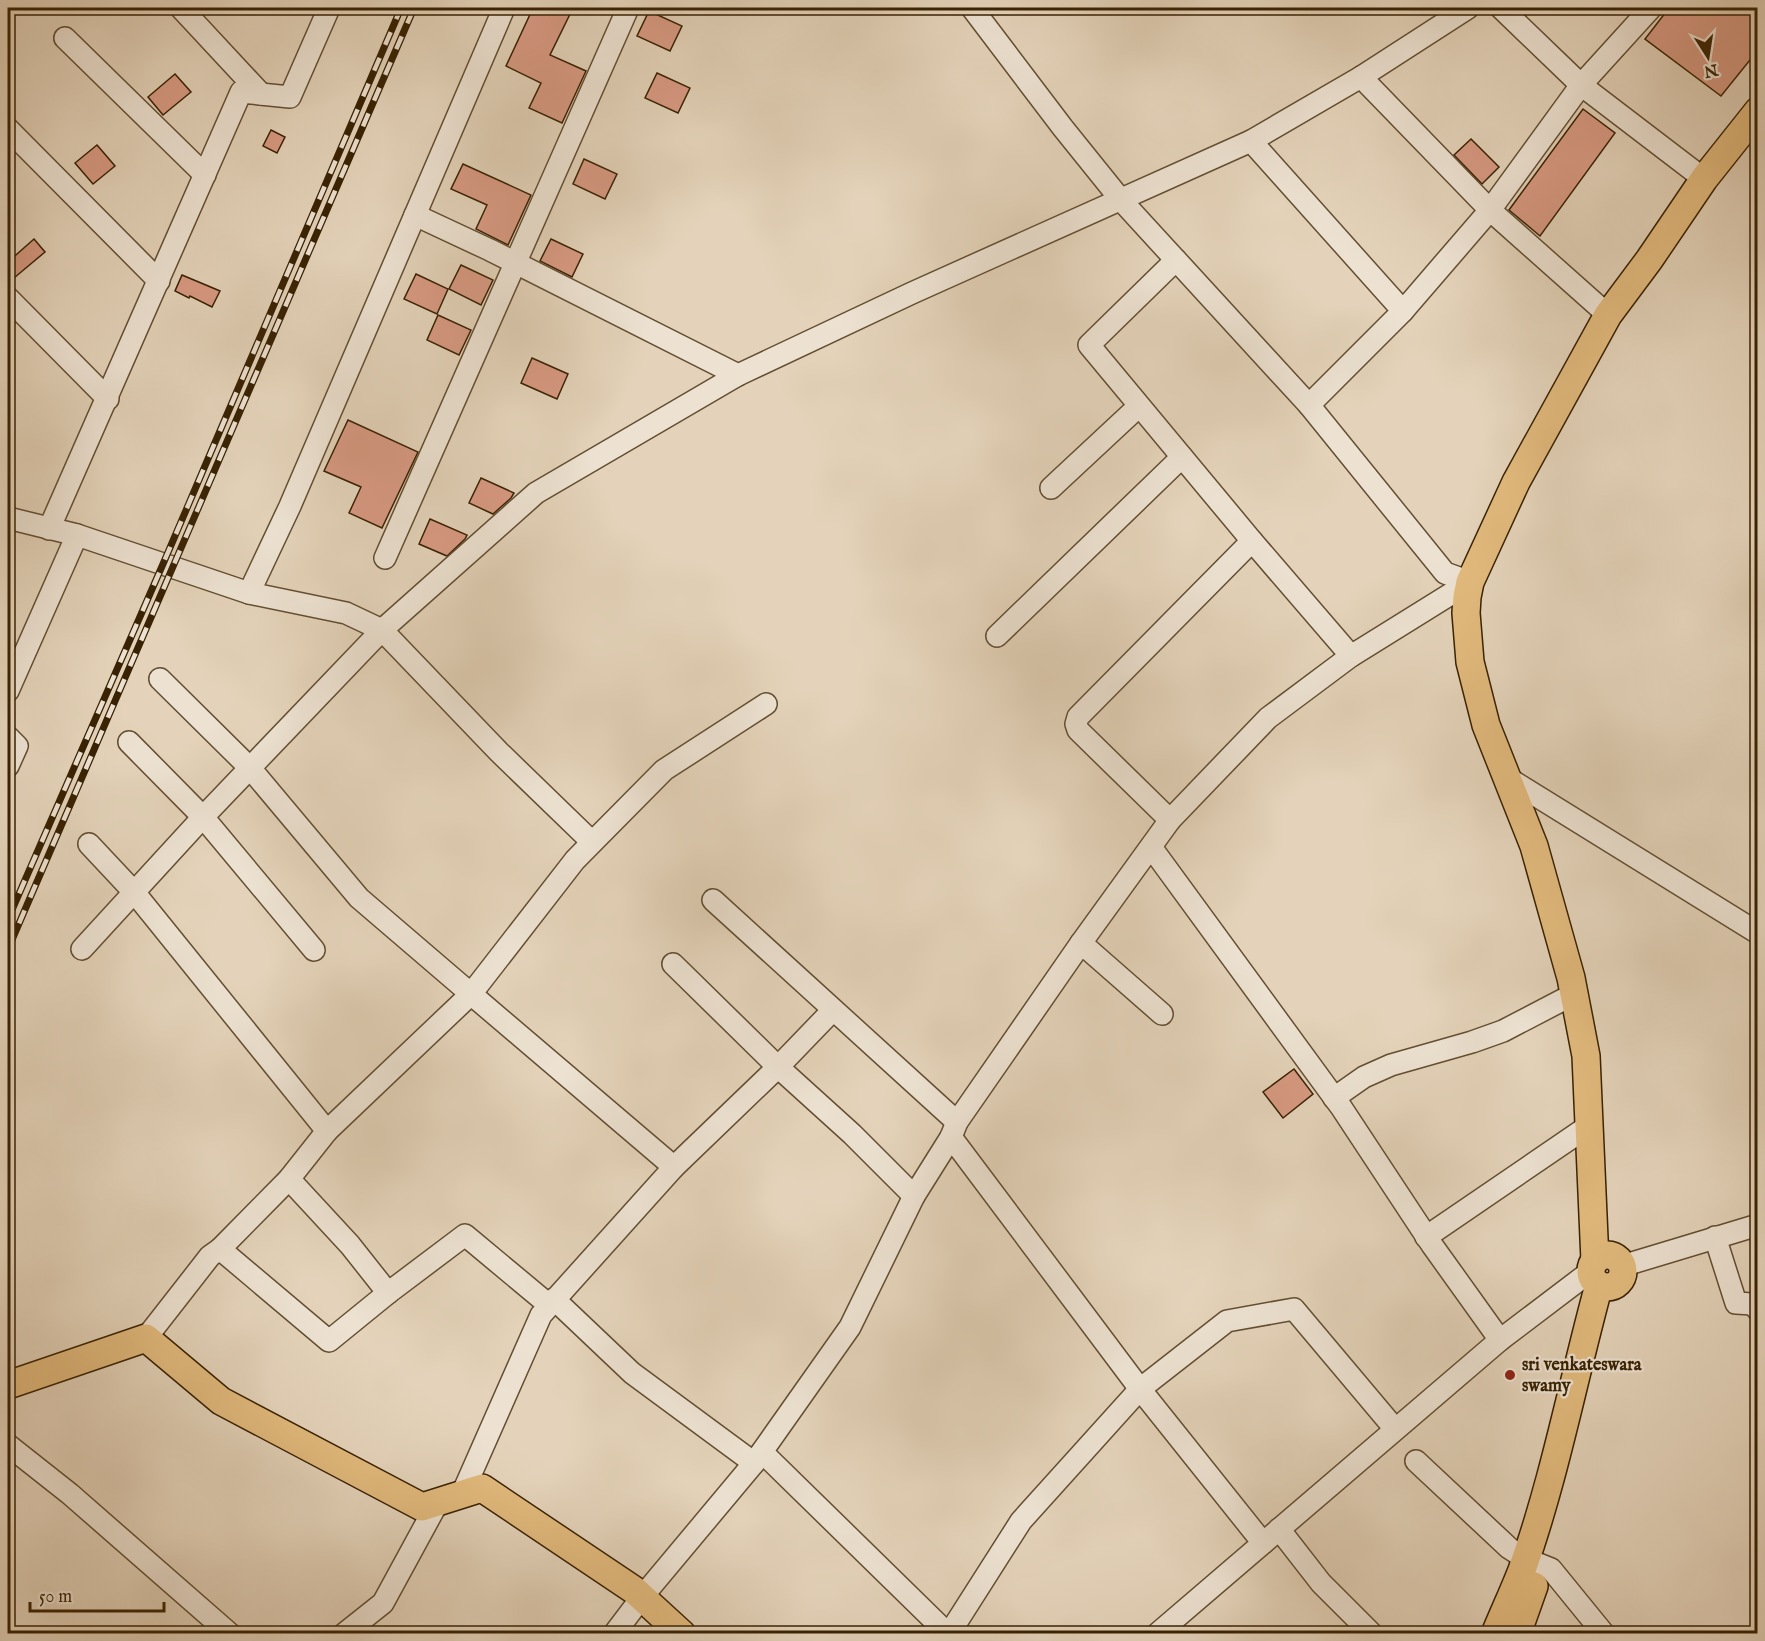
<svg xmlns="http://www.w3.org/2000/svg" width="1765" height="1641" font-family="'IM FELL English',serif">
  <rect width="100%" height="100%" fill="#e4d3ba"/>
  <filter id="stains"><feTurbulence type="fractalNoise" baseFrequency=".00333" numOctaves="4"/><feColorMatrix values="0 0 0 0 .2 0 0 0 0 .09 0 0 0 0 .02 0 0 0 .5 -.17"/></filter>
  <radialGradient id="worn" r=".72"><stop offset=".6" stop-color="#630" stop-opacity="0"/><stop offset="1" stop-color="#630" stop-opacity=".3"/></radialGradient>
  <g fill="#d89a83" stroke="#382203" stroke-width="1.5">
    <path d="M533,8h40l-23,47 36,16 -24,52 -33,-15 12,-25 -35,-17z"/>
    <path d="M1669,8h89v42l-37,46 -76,-57z"/>
    <path d="M649,11l33,15 -12,25 -33,-15z"/>
    <path d="M657,73l33,15 -12,25 -33,-15z"/>
    <path d="M175,74l16,18 -28,23 -15,-18z"/>
    <path d="M1583,109l32,24 -75,103 -31,-26z"/>
    <path d="M271,130l14,7 -8,16 -14,-7z"/>
    <path d="M1471,139l28,28 -17,17 -28,-29z"/>
    <path d="M97,145l18,21 -22,18 -18,-21z"/>
    <path d="M584,159l33,15 -12,25 -32,-15z"/>
    <path d="M463,164l68,31 -23,50 -32,-16 11,-24 -36,-16z"/>
    <path d="M34,239l11,13 -37,31v-21z"/>
    <path d="M551,239l32,15 -11,23 -32,-16z"/>
    <path d="M461,265l32,15 -12,25 -32,-16z"/>
    <path d="M416,274l32,15 -11,25 -33,-15z"/>
    <path d="M182,275l38,16 -8,16 -22,-11 -1,2 -14,-7z"/>
    <path d="M438,315l33,15 -12,25 -32,-15z"/>
    <path d="M532,358l36,16 -11,25 -36,-16z"/>
    <path d="M348,420l70,32 -36,76 -33,-15 12,-26 -37,-16z"/>
    <path d="M481,478l33,15 -3,5 -18,16 -24,-11z"/>
    <path d="M430,519l37,16 -2,4 -18,17 -28,-12z"/>
    <path d="M1294,1069l19,25 -30,24 -20,-26z"/>
  </g>
  <g fill="none" stroke-linecap="round" stroke-linejoin="round">
    <defs>
      <g id="minor">
        <path d="M181,8l80,86"/>
        <path d="M972,8l91,120 58,72 55,60"/>
        <path d="M1501,8l80,77 70,-77"/>
        <path d="M65,38l140,137"/>
        <path d="M1361,77l129,133 91,-125 123,94"/>
        <path d="M8,129l151,152"/>
        <path d="M1251,141l152,170 -94,94"/>
        <path d="M415,215l75,35 248,125"/>
        <path d="M8,298l100,101"/>
        <path d="M1403,311l87,-101 118,105"/>
        <path d="M1051,488l88,-82"/>
        <path d="M8,518l69,17 172,58 97,20 36,17 117,122 93,90"/>
        <path d="M49,529l192,-437 49,5 39,-89"/>
        <path d="M385,558l243,-550"/>
        <path d="M249,593l41,-87 214,-498"/>
        <path d="M997,636l185,-179"/>
        <path d="M1351,656l-99,-115 -163,-196 87,-85 133,145 136,168 25,9"/>
        <path d="M160,679l90,89 109,130 112,96 104,-134 89,-90 102,-66"/>
        <path d="M8,691l69,-156"/>
        <path d="M8,737l9,9 -9,20"/>
        <path d="M129,742l74,75 111,133"/>
        <path d="M1506,777l252,156"/>
        <path d="M1170,820l-92,-90 -2,-6 2,-7 174,-176"/>
        <path d="M89,844l45,48 193,239 144,-137 203,173"/>
        <path d="M1151,847l190,260 91,138 68,95"/>
        <path d="M713,900l244,222"/>
        <path d="M1081,943l81,71"/>
        <path d="M82,949l121,-132 179,-187 154,-137 202,-118 174,-82 339,-152 110,-64 107,-69"/>
        <path d="M673,964l105,103 74,67 62,62"/>
        <path d="M1334,1098l30,-21 27,-12 81,-23 31,-11 71,-37"/>
        <path d="M951,1137l189,252 123,154"/>
        <path d="M289,1179l61,66 38,48"/>
        <path d="M1426,1237l164,-112"/>
        <path d="M1715,1237l21,66 17,1 5,6"/>
        <path d="M220,1249l69,-70 38,-48"/>
        <path d="M1622,1266l136,-41"/>
        <path d="M554,1299l78,74 122,90"/>
        <path d="M146,1338l64,-82 10,-7 109,92 59,-48 77,-58 84,70"/>
        <path d="M8,1445l62,49 160,140"/>
        <path d="M762,1452l186,182"/>
        <path d="M1416,1461l93,87 17,11 25,10 53,65"/>
        <path d="M462,1494l79,-179 133,-148 104,-100 55,-57"/>
        <path d="M1279,1529l42,54 51,51"/>
        <path d="M344,1634l39,-31 55,-101"/>
        <path d="M614,1634l28,-37 112,-134 96,-136 64,-131 37,-59 6,-15 124,-179 89,-123 98,-102 83,-62 119,-74"/>
        <path d="M949,1634l72,-113 119,-132 87,-68 67,-12 101,120"/>
        <path d="M1157,1634l343,-294 91,-69"/>
      </g>
      <g id="major">
        <circle cx="1607" cy="1271" r="16"/>
        <path d="M1595,1261l-9,-205 -15,-78 -37,-132 -48,-121 -16,-63 -4,-49 1,-16 3,-15 46,-100 92,-167 41,-55 55,-81 54,-68"/>
        <path d="M8,1385l138,-47 75,63 201,106 60,-19 152,102 48,44"/>
        <path d="M1495,1634c9,-22 19,-43 27,-64 33,-93 51,-190 77,-285"/>
        <path d="M1517,1634l17,-48"/>
      </g>
    </defs>
    <use href="#minor" stroke="#634e31" stroke-width="24"/>
    <use href="#major" stroke="#382203" stroke-width="30"/>
    <use href="#minor" stroke="#ede2d2" stroke-width="21"/>
    <use href="#major" stroke="#e2ba7d" stroke-width="27"/>
    <defs>
      <g id="rail">
        <path d="M8,919l155,-355 238,-556"/>
        <path d="M8,949l406,-941"/>
      </g>
    </defs>
    <use href="#rail" stroke="#382203" stroke-width="7"/>
    <use href="#rail" stroke="#ede2d2" stroke-width="4.5" stroke-dasharray="14" stroke-linecap="butt"/>
  </g>
  <circle fill="#8f2418" stroke="#ede2d2" stroke-width="2" cx="1510" cy="1375" r="6"/>
  <g text-anchor="middle" dominant-baseline="central" stroke-width="4.5" stroke-linejoin="round" paint-order="stroke">
    <g font-size="18" font-weight="bold" fill="#382203" stroke="#ede2d2" text-anchor="start">
      <text x="1522" y="1365">sri venkateswara<tspan x="1522" dy="21">swamy</tspan></text>
    </g>
  </g>
  <rect width="1765" height="1641" fill="none" stroke="#e4d3ba" stroke-width="30"/>
  <rect x="9" y="9" width="1747" height="1623" fill="none" stroke="#382203" stroke-width="3"/>
  <rect x="15" y="15" width="1735" height="1611" fill="none" stroke="#382203" stroke-width="1.5"/>
  <g transform="translate(1708 57) rotate(168)" stroke="#ede2d2" stroke-width="4.5" paint-order="stroke">
  <path d="M0-4.5L10 22L0 15L-10 22Z" fill="#382203"/>
  <text y="-9" font-size="16" font-weight="bold" text-anchor="middle" fill="#382203">N</text>
  </g>
  <path d="M30 1602v9h134v-9" fill="none" stroke="#382203" stroke-width="3"/>
  <text x="39" y="1602" font-size="18" fill="#382203" stroke="#ede2d2" stroke-width="4.5" paint-order="stroke">50 m</text>
  <rect width="100%" height="100%" filter="url(#stains)"/>
  <rect width="100%" height="100%" fill="url(#worn)"/>
</svg>
